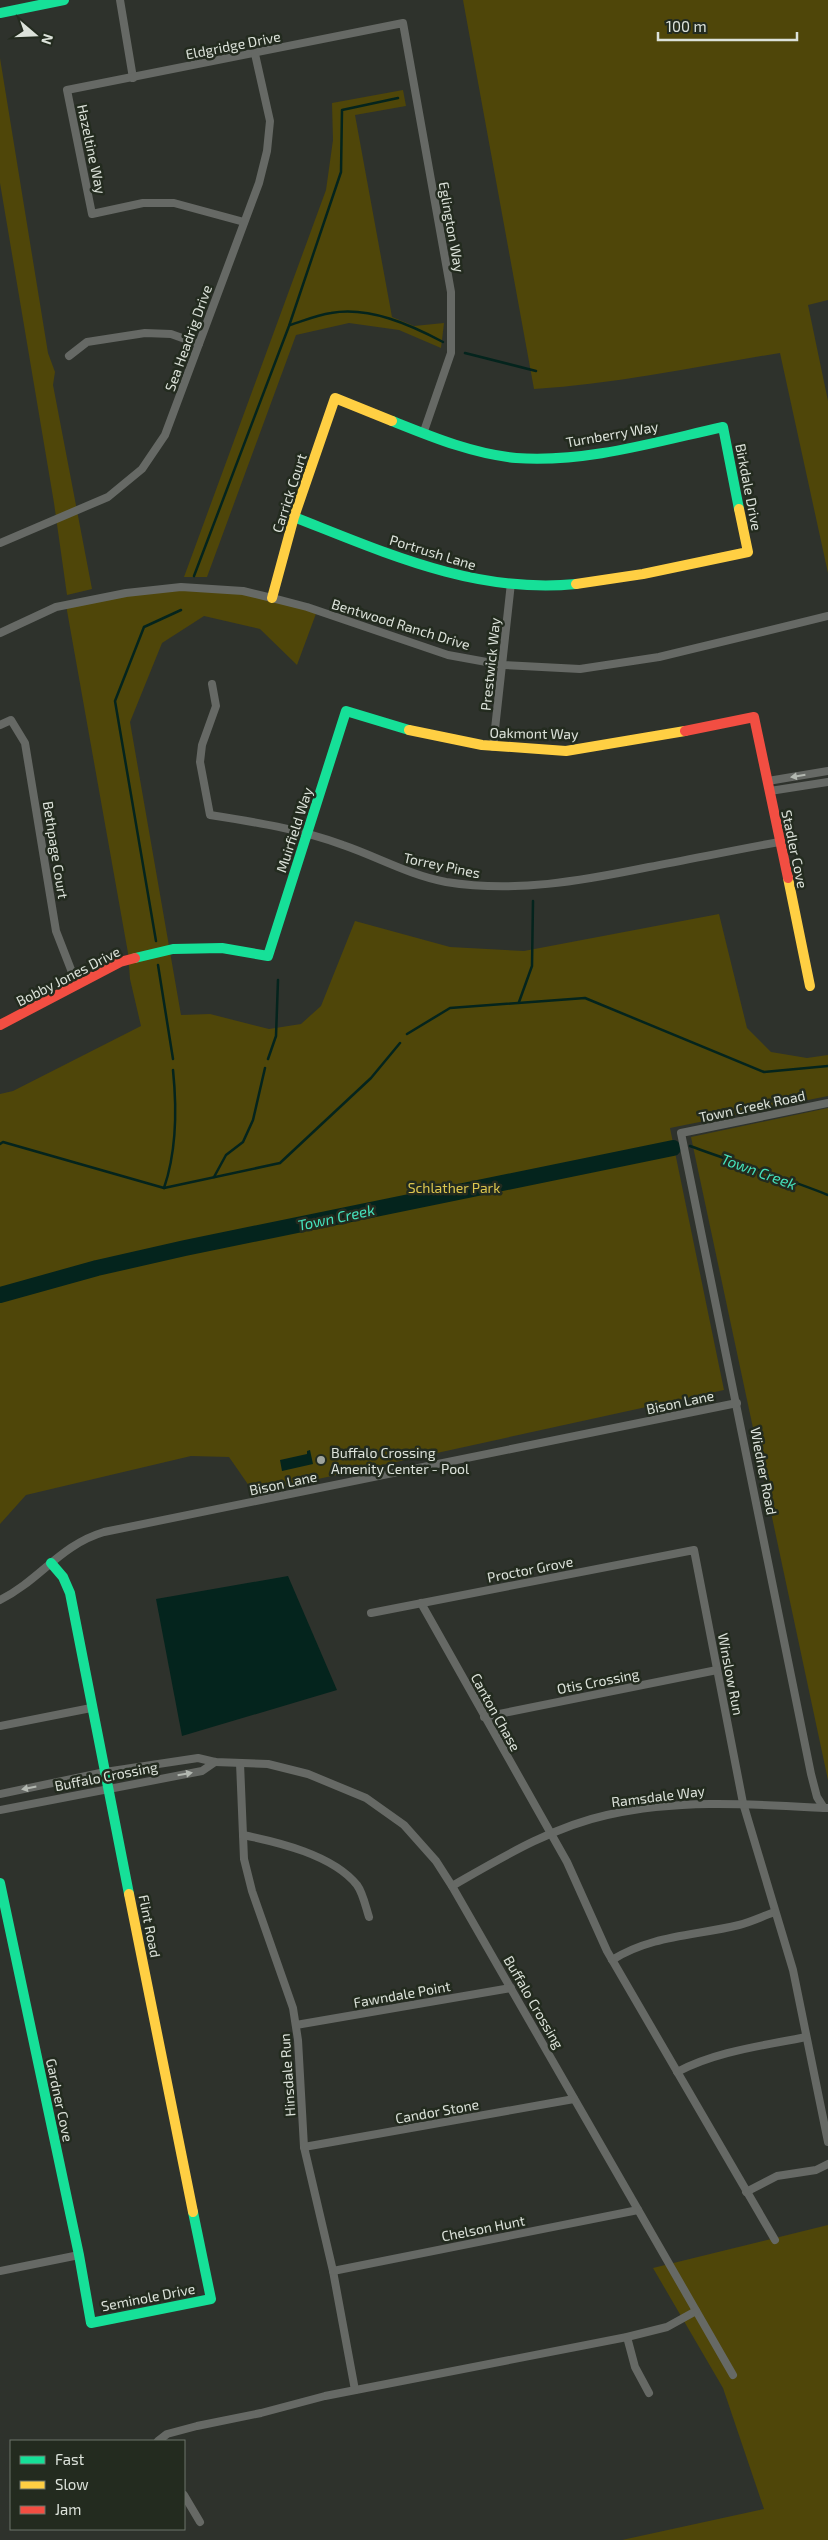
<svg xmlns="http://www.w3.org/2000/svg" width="828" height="2540" font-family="'Exo 2',sans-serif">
  <rect width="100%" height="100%" fill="#2e322c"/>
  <g fill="#4f4609">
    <path d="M463,0h365v300l-20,5 20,96v172l-48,-220c-82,13 -163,31 -246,36z"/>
    <path d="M0,58l48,295 7,19 -2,13 39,204 -25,6 -13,-92 -54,-320z"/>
    <path d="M403,90l3,16 -51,9 37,202 22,9 30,-3 -3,25 -42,-18 -50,-7 -53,12 -89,242h-23l142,-387 7,-50 -1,-37z"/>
    <path d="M181,587l62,4 74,20 -20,54 -37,-36 -56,-13 -42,27 -32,79 51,293 29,-1 59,15 32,-5 20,-18 34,-85 95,26 74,4 195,-37 28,114 24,24 36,6 21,-3v41l-158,32 54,262 -470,103 -25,-36 -38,-1 -165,39 -26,29v-430l13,-3 128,-65 -11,-47 -2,-26 -62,-348z"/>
    <path d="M828,1108v672l-137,-643z"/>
    <path d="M828,2225v315h-206l142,-31 -41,-121 -70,-120z"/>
  </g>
  <g fill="#04241d">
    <path d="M310,1450l3,14 -31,7 -2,-11 27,-6v-3z"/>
    <path d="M288,1576l49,114 -155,46 -26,-137z"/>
  </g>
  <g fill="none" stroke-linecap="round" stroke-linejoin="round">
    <g stroke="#04241d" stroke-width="2.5">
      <path d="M290,325c13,-4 27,-10 41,-12 38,-7 80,12 112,29"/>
      <path d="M465,353l71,18"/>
      <path d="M194,576l95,-250 52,-154 1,-62 56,-12"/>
      <path d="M156,941l-41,-240 29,-74 37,-17"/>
      <path d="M158,965l15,94"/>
      <path d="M519,1002l13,-36 1,-65"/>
      <path d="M407,1034l43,-26 135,-10 179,74 64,-6"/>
      <path d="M268,1059l8,-23 2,-56"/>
      <path d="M0,1144l3,-2 161,46 116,-25 91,-85 29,-35"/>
      <path d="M690,1146c46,17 93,31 138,49"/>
      <path d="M214,1177l12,-22 17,-13 10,-22 12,-52"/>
      <path d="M164,1188c13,-38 13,-79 9,-118"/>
    </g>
    <path stroke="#04241d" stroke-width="16" d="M0,1295l97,-27 88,-20 488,-100"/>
    <g stroke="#666965" stroke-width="8">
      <path d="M120,0l13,78"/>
      <path d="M244,222l-70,-19h-31l-51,11 -25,-124 336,-67 48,269v61l-28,81"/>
      <path d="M69,356l18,-14 58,-9 26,1 28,10"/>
      <path d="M0,543l108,-46 34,-28 23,-34 94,-252 8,-32 3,-30 -15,-67"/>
      <path d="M0,633l56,-26 70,-14 55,-6 62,4 29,7 35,9 141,48 55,10 77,4 79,-12 169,-41"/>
      <path d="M212,684l4,22 -14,39 -2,17 10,53c45,7 90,14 133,30 35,12 66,30 103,37 69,11 135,-1 203,-15 43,-8 86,-17 130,-25"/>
      <path d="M0,725l11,-5 14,23 31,188 21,54"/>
      <path d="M493,747l18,-164"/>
      <path d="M768,781l60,-10"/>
      <path d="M770,791l58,-9"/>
      <path d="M828,1103l-147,30 130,641 6,23 7,11h4"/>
      <path d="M0,1600c40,-20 60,-55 104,-68l633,-129"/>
      <path d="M421,1603l146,259 40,89 168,289"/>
      <path d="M371,1613l323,-63 49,253 50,167 35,172"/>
      <path d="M484,1717l233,-47"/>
      <path d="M0,1726l91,-18"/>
      <path d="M240,1763l4,96 8,32 41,117 5,32 6,107 29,124 22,119"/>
      <path d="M0,1794l105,-22 93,-14 17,4 53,2 40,10 58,24 38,27 32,36 16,25 281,489"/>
      <path d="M0,1810l202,-39 13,-9"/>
      <path d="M243,1835c35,7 90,20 114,50 6,8 9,23 12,32"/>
      <path d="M452,1886c49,-28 100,-59 155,-71 72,-16 144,-11 217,-7"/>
      <path d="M612,1960c40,-25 82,-24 127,-35 12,-3 24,-9 36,-13"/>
      <path d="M296,2025l215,-37"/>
      <path d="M677,2072c40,-21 85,-26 129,-35"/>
      <path d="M304,2147l270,-48"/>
      <path d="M746,2192l31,-16 39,-6 12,-6"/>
      <path d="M0,2271l79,-16"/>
      <path d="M333,2271l305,-61"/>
      <path d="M627,2337l8,30 14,26"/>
      <path d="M158,2441l9,-7 30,-8 64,-13 64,-17 302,-59 40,-10 29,-16"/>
      <path d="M184,2495l16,27"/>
    </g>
    <g stroke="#16e098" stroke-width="10">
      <path d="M0,13l64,-13"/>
      <path d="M392,421c40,16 81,33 124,37 70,5 139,-16 207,-31l16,82"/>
      <path d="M294,517c92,36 181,77 282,67"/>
      <path d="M135,958l38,-9 49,-1 46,8 78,-245 63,19"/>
      <path d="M51,1563l12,14 7,16 59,301"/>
      <path d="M0,1883l79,372 12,68 120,-24 -18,-87"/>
    </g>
    <g stroke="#ffcf43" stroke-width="10">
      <path d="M576,584l67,-10 105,-22 -9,-43"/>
      <path d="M272,598l22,-81 41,-119 57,23"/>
      <path d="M409,730l73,15 84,6 119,-20"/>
      <path d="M788,878l22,108"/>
      <path d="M129,1894l64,318"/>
    </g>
    <g stroke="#f24e42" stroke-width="10">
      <path d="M685,731l69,-14 34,161"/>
      <path d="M0,1025l120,-63 15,-4"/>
    </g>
  </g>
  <defs><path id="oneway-solid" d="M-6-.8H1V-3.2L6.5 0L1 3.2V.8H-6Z" transform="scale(1.25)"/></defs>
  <g fill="#b3b8b1">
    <use href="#oneway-solid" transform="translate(798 776) rotate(171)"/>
    <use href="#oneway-solid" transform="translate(185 1774) rotate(-10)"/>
    <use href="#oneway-solid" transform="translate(29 1788) rotate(169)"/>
  </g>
  <circle fill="#9fa49d" stroke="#232b1f" stroke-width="2" cx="321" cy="1460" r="5"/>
  <g text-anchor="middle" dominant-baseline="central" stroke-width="5" stroke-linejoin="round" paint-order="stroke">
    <g font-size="14" fill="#dce2da" stroke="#232b1f">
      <text transform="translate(233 45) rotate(-11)">Eldgridge Drive</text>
      <text transform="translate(92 149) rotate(78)">Hazeltine Way</text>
      <text transform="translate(452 227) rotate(80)">Eglington Way</text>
      <text transform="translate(188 338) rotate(-70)">Sea Headrig Drive</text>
      <text transform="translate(612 434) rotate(-10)">Turnberry Way</text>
      <text transform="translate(749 487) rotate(79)">Birkdale Drive</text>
      <text transform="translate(289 493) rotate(-72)">Carrick Court</text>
      <text transform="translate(433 552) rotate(17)">Portrush Lane</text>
      <text transform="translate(401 624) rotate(17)">Bentwood Ranch Drive</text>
      <text transform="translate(490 664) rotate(-84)">Prestwick Way</text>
      <text transform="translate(534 733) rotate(1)">Oakmont Way</text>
      <text transform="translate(294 830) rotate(-72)">Muirfield Way</text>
      <text transform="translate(795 849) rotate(78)">Stadler Cove</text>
      <text transform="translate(56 850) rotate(81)">Bethpage Court</text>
      <text transform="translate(442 865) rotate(12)">Torrey Pines</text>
      <text transform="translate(68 976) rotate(-27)">Bobby Jones Drive</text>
      <text transform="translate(752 1106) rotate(-12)">Town Creek Road</text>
      <text transform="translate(680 1402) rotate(-12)">Bison Lane</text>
      <text transform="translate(764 1471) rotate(79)">Wiedner Road</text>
      <text transform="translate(283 1483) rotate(-12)">Bison Lane</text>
      <text transform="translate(530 1569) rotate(-11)">Proctor Grove</text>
      <text transform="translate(731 1674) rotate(79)">Winslow Run</text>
      <text transform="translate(598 1681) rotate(-11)">Otis Crossing</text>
      <text transform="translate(496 1712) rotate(61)">Canton Chase</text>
      <text transform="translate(106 1776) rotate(-11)">Buffalo Crossing</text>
      <text transform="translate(658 1796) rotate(-7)">Ramsdale Way</text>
      <text transform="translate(150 1926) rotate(79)">Flint Road</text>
      <text transform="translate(402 1994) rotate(-10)">Fawndale Point</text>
      <text transform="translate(534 2002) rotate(60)">Buffalo Crossing</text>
      <text transform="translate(287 2075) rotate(-94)">Hinsdale Run</text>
      <text transform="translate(60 2100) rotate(78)">Gardner Cove</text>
      <text transform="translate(437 2111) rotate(-10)">Candor Stone</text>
      <text transform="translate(483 2228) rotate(-11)">Chelson Hunt</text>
      <text transform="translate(148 2297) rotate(-11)">Seminole Drive</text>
    </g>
    <g font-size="14" fill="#ddc64f" stroke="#232b1f">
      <text x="454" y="1187">Schlather Park</text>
    </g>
    <g font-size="14" fill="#dce2da" stroke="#232b1f" text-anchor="start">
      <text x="331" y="1452">Buffalo Crossing<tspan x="331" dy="16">Amenity Center - Pool</tspan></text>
    </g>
    <g font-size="15" font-style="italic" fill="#45e2bd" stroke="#232b1f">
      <text transform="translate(759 1171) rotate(20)">Town Creek</text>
      <text transform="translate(336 1217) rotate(-12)">Town Creek</text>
    </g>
  </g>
  <rect x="10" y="2440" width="175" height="90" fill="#232b1f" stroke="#6d746a"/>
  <rect x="20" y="2456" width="25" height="8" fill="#16e098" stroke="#6d746a"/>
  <text x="55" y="2465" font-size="15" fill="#dce2da">Fast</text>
  <rect x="20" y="2481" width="25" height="8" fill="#ffcf43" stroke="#6d746a"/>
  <text x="55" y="2490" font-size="15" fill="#dce2da">Slow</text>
  <rect x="20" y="2506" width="25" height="8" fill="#f24e42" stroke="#6d746a"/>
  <text x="55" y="2515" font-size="15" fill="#dce2da">Jam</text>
  <g transform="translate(35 35) rotate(109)" stroke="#232b1f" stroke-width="4" paint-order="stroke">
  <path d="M0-4L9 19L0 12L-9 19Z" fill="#dce2da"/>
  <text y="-8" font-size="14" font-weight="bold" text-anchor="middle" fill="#dce2da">N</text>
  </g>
  <path d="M658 32v8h139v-8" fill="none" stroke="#dce2da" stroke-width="2.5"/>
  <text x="666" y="32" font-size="15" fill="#dce2da" stroke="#232b1f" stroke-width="4" paint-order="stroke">100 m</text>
</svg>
